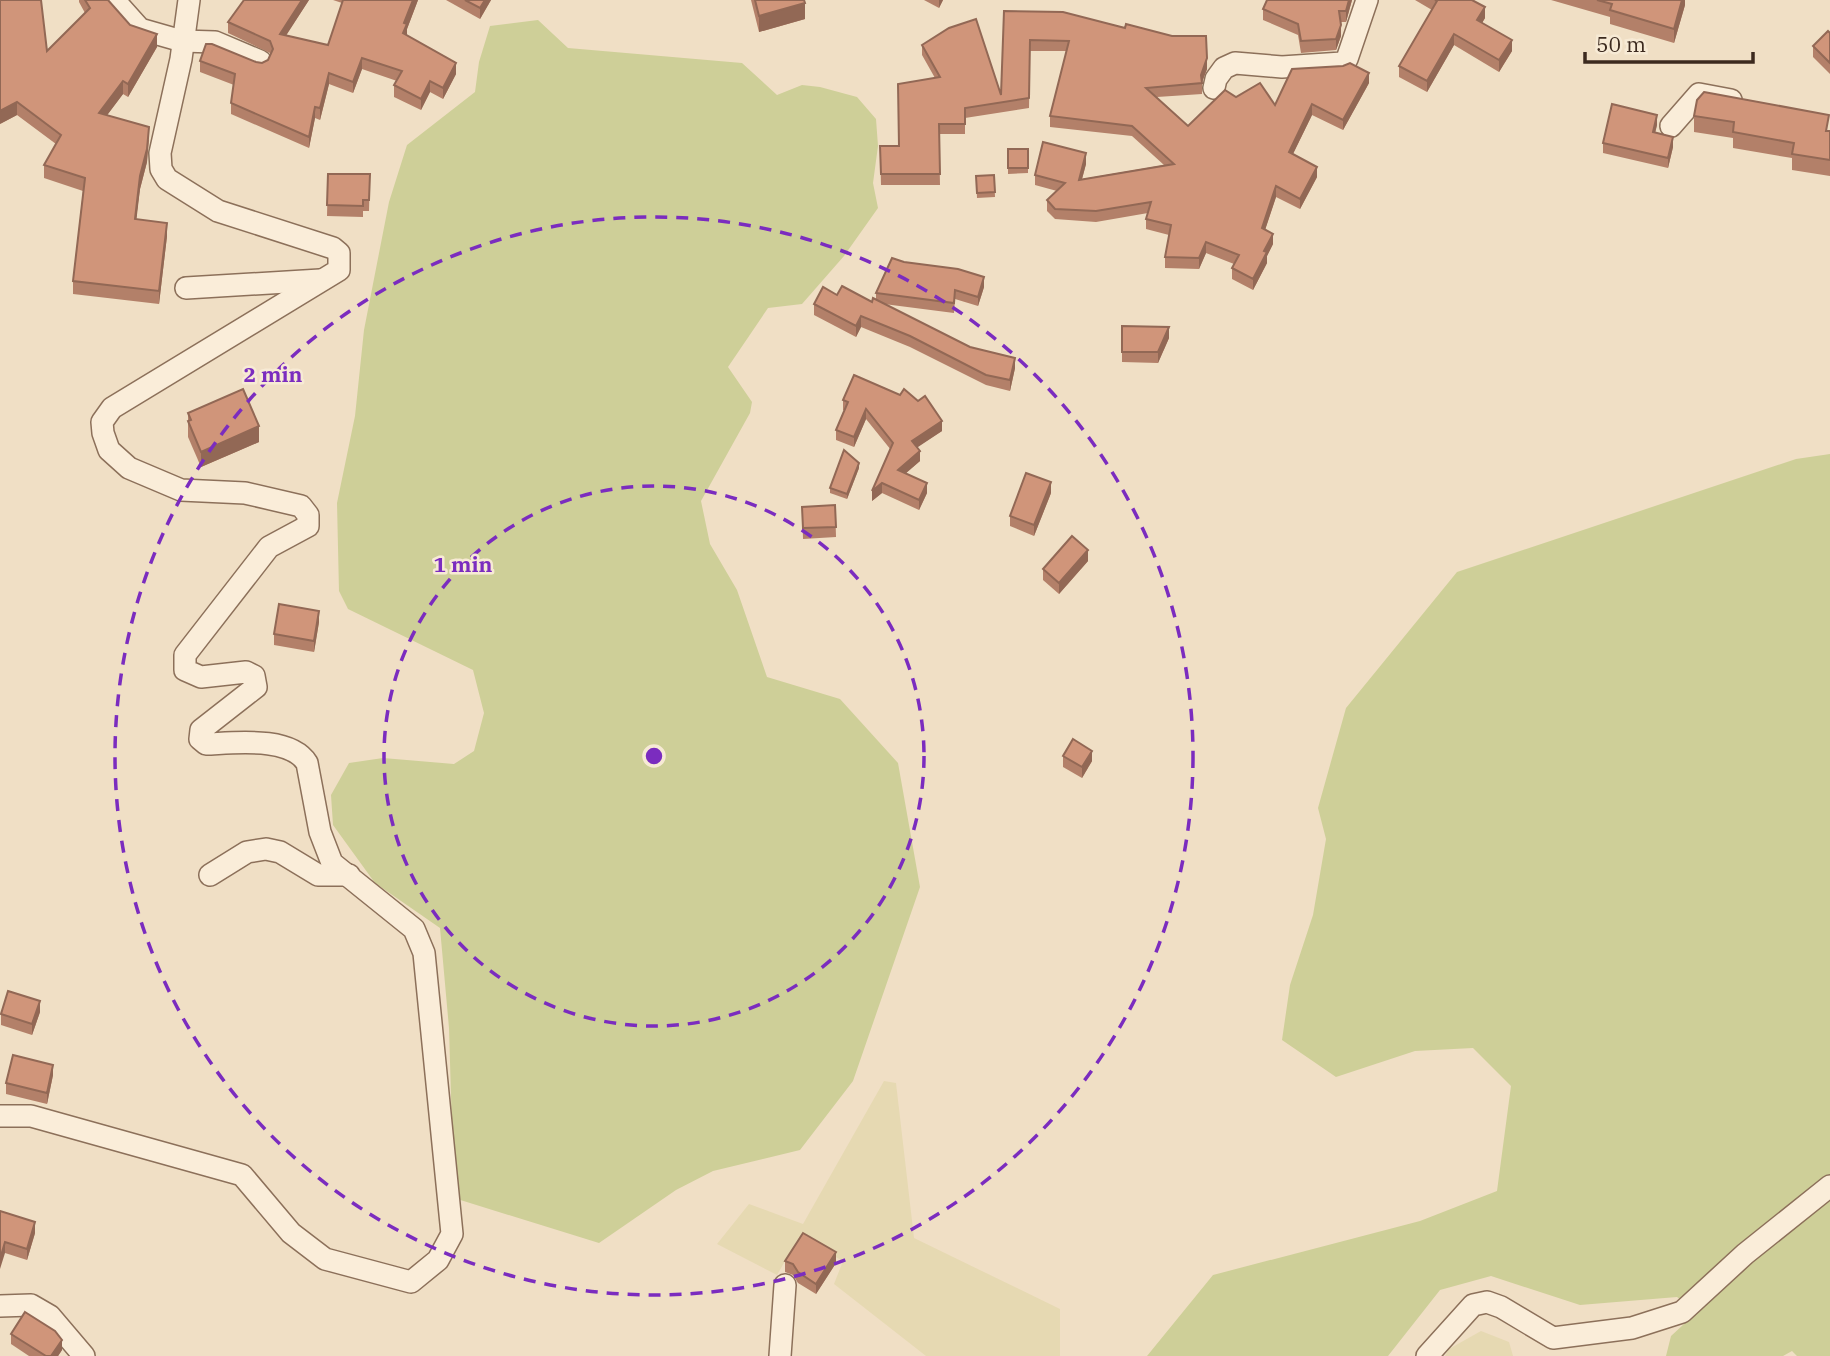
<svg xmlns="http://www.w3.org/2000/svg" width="1830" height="1356" font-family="'IBM Plex Serif',serif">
  <rect width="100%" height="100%" fill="#f0dfc5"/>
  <g fill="#e6d9b2">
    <path d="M884,1081l12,2 18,155 146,71v47h-134l-92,-72 9,-23 -44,-24 -22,38 -60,-31 32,-40 54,20z"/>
    <path d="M1481,1331l28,11 4,14h-68l4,-7z"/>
  </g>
  <g fill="#cecf98">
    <path d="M538,20l30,28 174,15 35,32 25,-10 18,2 37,10 19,22 2,27 -5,37 5,25 -34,48 -42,48 -34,4 -40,59 24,35 -2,11 -49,88 9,43 27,46 30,87 73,22 58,64 22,124 -67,194 -53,69 -87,21 -37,19 -77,53 -145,-45 -5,-170 -9,-100 -65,-45 -42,-58 -2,-30 18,-32 34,-5 71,6 20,-13 10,-38 -11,-43 -125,-61 -9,-18 -2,-88 18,-87 9,-86 25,-128 18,-57 68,-53 4,-30 11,-36z"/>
    <path d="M1830,454v902h-33l-5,-5 -9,5h-117l5,-20 26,-24 -20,-15 -97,8 -89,-29 -51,14 -52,66h-241l66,-81 207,-54 77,-30 14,-105 -38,-38 -58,3 -79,26 -54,-37 8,-55 23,-70 13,-76 -8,-31 28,-100 111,-136 339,-113z"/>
  </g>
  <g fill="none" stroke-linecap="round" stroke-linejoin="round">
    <defs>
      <g id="minor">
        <path d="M114,0l26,29 42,12 33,1 45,19"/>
        <path d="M1214,88l2,-9 8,-11 11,-5 47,4 60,-4 5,-4 20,-59"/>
        <path d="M1671,126l28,-32 32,6"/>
        <path d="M186,288l134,-8"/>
        <path d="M210,875l37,-23 19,-3 14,3 38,23h31"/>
        <path d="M0,1116h31l211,59 49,58 34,26 86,23 27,-22 14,-26 -28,-281 -10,-24 -82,-66 -12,-31 -13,-69c-17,-27 -72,-20 -101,-19l-6,-5 1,-9 55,-43 -2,-11 -8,-4 -45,5 -16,-7v-15l84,-108 39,-21v-11l-7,-9 -56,-13 -64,-3 -52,-22 -20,-18 -6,-17 -1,-11 10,-14 227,-138v-17l-6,-5 -115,-37 -51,-32 -6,-10 -1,-16 21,-94 8,-59"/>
        <path d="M0,1306l31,-1 19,11 34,40"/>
        <path d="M780,1356l5,-71"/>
        <path d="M1427,1356l46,-51 14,-3 14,5 52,31 79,-10 50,-16 63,-58 85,-68"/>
      </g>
    </defs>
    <use href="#minor" stroke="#8c705a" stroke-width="24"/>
    <use href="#minor" stroke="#faedd9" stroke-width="21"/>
  </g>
  <g fill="#b38069">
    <path d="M79,0h29l22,25 27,22 -29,50 -5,-3 -16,21 42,25 -2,22 -7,27 -4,30 31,17 -8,68 -86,-10v-13l10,-90 -39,-13v-13l12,-21 -39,-29 -17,9 47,-73 38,-38 -6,-11z"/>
    <path d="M309,0l-23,35 42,10 14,-42 -9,-3h85l-11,29v6l49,39 -13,25 -13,-7 -9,18 -27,-13v-12l3,-4 -35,-12 -9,24 -24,-9 -9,36 -5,-2 -6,30 -78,-34v-11l3,-18 -34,-13v-11l62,2 6,-3 3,-6 -1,-1 -42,-20v-11z"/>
    <path d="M446,0h45l-11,19z"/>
    <path d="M751,0h53l1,19 -46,13z"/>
    <path d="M924,0h19l-4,8z"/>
    <path d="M1352,0l-6,22h-5v14l-5,14 -35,3 -3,-18 -35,-15v-11z"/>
    <path d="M1415,0h57l13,18 -3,5 30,28 -13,21 -45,-27 -27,47 -28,-15v-11l33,-56z"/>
    <path d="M1551,0h134v5l-11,38 -64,-19v-7z"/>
    <path d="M1004,11l203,58 -5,13v12l-45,3 31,29 48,-29 39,8 94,-22 -26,47 -31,-15 -19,39 24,23 -17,32 -24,-12 -11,33 8,14 -6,12v7l-14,27 -21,-11v-11l2,-4 -28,-11 -7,16 -34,-1v-11l4,-22 -23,-6v-10l2,-6 -52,9 -41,-3 -8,-8v-11l10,-9 -22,-6v-10l51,-11 -4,15 82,-14 -32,-29 -82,-9v-11l17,-65h-37l-1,57 -64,10v16h-26l1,51h-59l-1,-39h19l36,-68 -13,-23v-10l79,50z"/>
    <path d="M1830,33v41l-17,-17v-11z"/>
    <path d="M1694,116l136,15v45l-38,-6v-12l-59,-10v-10l-39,-6z"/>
    <path d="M1657,125l-2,7 18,15 -5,21 -65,-15v-10z"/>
    <path d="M1008,149h20v24l-20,1z"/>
    <path d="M328,174h42l-1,37h-6v6l-36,-1z"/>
    <path d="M994,175l1,22 -18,1 -1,-22z"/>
    <path d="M904,262l80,25 -6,19 -23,-7 -1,14 -70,-9 86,43 45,21 -5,23 -24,-6 -76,-38 -49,-20 -5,10 -42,-22v-11l58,-2 4,-2v-7z"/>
    <path d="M1122,326l47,12 -11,25 -36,-1z"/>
    <path d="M843,400l99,31 -25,16 3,14 -14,12 21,20 -8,17 -37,-17 -10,8 19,-51 -25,-31 -12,28 -18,-7v-10l8,-20h-1z"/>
    <path d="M188,413l71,29 -58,25 -13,-30z"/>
    <path d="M859,468l-12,31 -17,-6v-5z"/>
    <path d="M1051,493l-17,43 -24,-10v-10z"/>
    <path d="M835,505l1,32 -33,2 -1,-32z"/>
    <path d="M1088,561l-29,33 -16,-14v-11z"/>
    <path d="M319,622l-5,30 -40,-7v-11z"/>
    <path d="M1063,756l29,5 -10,17 -19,-11z"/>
    <path d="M40,1012l-8,23 -31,-10v-11z"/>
    <path d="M53,1075l-6,29 -41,-10v-11z"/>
    <path d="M0,1211l35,22 -8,27 -22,-7z"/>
    <path d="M785,1261l51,2 -20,31 -18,-11 -5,-8 -8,-3z"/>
    <path d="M11,1334l51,16 -4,6h-29l-18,-12z"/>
  </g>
  <g fill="#926855">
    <path d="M302,0h7l-29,45v-11z"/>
    <path d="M413,0h5l-11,29v6l-4,9 1,-21z"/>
    <path d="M485,0h6l-11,19v-11z"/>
    <path d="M939,0h4l-4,8z"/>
    <path d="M1349,0h3l-6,22v-11z"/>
    <path d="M1682,0h3v5l-11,38v-14z"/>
    <path d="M805,3v16l-46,13v-16z"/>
    <path d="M1485,7v11l-8,13v-11z"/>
    <path d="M1341,25v11l-5,14v-11z"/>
    <path d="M157,34v13l-29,50v-13z"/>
    <path d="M1454,34v11l-27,47v-11z"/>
    <path d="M1512,40v11l-13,21v-12z"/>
    <path d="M362,58v11l-9,24v-11z"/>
    <path d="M1207,58v11l-6,16v-10z"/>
    <path d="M456,63v11l-13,25v-11z"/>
    <path d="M329,73v11l-9,36v-12z"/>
    <path d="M1369,73v10l-26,47v-10z"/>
    <path d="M123,81v13l-24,32v-13z"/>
    <path d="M430,81v11l-9,18v-11z"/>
    <path d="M17,102v13l-17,9v-13z"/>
    <path d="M1312,104v11l-23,47v-10z"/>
    <path d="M315,107v11l-6,30v-11z"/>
    <path d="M1657,115v10l-4,17v-10z"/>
    <path d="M149,127l-2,35 -7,27 -5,43v-13l5,-43z"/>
    <path d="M1673,137v10l-5,21v-10z"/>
    <path d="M1086,153v11l-7,26v-10z"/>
    <path d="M1317,167v10l-17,32v-10z"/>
    <path d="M1276,186v11l-14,42v-11z"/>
    <path d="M167,223v13l-8,68v-13z"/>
    <path d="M1273,234v10l-6,12v7l-14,27v-11l11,-28z"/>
    <path d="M1206,242v11l-7,16v-11z"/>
    <path d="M984,277v10l-6,19v-9z"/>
    <path d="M861,316v11l-5,10v-11z"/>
    <path d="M1169,327v11l-11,25v-11z"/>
    <path d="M1015,358v10l-5,23v-11z"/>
    <path d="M866,409v10l-12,28v-10z"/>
    <path d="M942,421v10l-30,20v-10z"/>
    <path d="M259,426v16l-58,25v-15z"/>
    <path d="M920,451v10l-22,19v-10z"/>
    <path d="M859,463v5l-12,31v-5z"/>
    <path d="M1051,482v11l-17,43v-11z"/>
    <path d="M882,483v10l-10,8v-10z"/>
    <path d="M927,483v10l-8,17v-10z"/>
    <path d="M1088,550v11l-29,33v-11z"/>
    <path d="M319,611v11l-5,30v-11z"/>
    <path d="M1092,751v10l-10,17v-11z"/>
    <path d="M40,1001v11l-8,23v-11z"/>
    <path d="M53,1065v10l-6,29v-11z"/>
    <path d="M35,1222v11l-8,27v-11z"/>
    <path d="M5,1242v11l-5,16v-10z"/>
    <path d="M836,1252v11l-20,31v-10z"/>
    <path d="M62,1340v10l-4,6h-7z"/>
  </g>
  <g fill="#d0957a" stroke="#926855" stroke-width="2">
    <path d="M0,0h41l6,51 43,-43 -5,-8h23l22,25 27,9 -29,50 -5,-3 -24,32 50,14 -2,22 -7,27 -5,43 32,4 -8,68 -86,-10 12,-103 -41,-13 17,-30 -44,-33 -17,9z"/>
    <path d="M244,0h58l-22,34 48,11 15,-45h70l-9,23 3,1 -4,9 53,30 -13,25 -13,-7 -9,18 -27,-14 8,-14 -40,-13 -9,24 -24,-9 -9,35 -5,-1 -6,30 -78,-34 4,-29 -35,-13 6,-17h6l44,18 6,1 6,-3 5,-11 -3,-8 -42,-19z"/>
    <path d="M465,0h20l-5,8z"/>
    <path d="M755,0h49l1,3 -46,13z"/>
    <path d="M1267,0h82l-3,11h-7l2,14 -5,14 -35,2 -3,-17 -35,-15z"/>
    <path d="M1435,0h37l13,7 -8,13 35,20 -13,20 -45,-26 -27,47 -28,-15 38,-65z"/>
    <path d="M1597,0h85l-8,29 -64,-19 2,-6z"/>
    <path d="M1004,11l59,1 62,16 1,-4 46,12h34l1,22 -6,17 1,8 -56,5 42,38 37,-36 11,7 24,-14 15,22 17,-36 51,-3 7,-3 19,10 -26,47 -31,-16 -23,48 28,15 -17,32 -24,-13 -14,42 11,6 -9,17 3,1 -14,27 -21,-11 7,-13 -33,-13 -7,16 -34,-1 6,-32 -25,-6 5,-17 -55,9 -41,-2 -8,-9 18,-17 -30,-8 8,-33 43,11 -7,27 95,-16 -42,-38 -82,-10 19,-75 -39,-1 -1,58 -64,10v16h-26l1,50h-59l-1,-28h19l-1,-62 42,-7 -18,-32 27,-17 27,-9 25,76z"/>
    <path d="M1828,31l2,2v30l-17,-17z"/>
    <path d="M1704,92l125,23 -3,16h4v29l-38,-6 2,-11 -61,-11 1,-10 -40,-6 3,-16z"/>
    <path d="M1612,104l45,11 -4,17 20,5 -5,21 -65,-15z"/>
    <rect x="1008" y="149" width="20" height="19"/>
    <path d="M328,174h42l-1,26h-6v6l-36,-1z"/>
    <path d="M994,175l1,17 -18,1 -1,-17z"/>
    <path d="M892,258l12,4 54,7 26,8 -6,20 -23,-7 -1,13 -78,-10z"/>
    <path d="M842,286l30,16 1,-4 97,49 45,11 -5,22 -24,-5 -76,-39 -49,-20 -5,10 -42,-22 9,-17 14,8z"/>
    <path d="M1122,326l47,1 -11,25h-36z"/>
    <path d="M854,375l46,20 4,-6 14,12 7,-5 17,25 -30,20 8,10 -22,19 29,13 -8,17 -37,-17 -10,8 21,-48 -27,-34 -12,28 -18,-7 12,-28 -5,-2z"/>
    <path d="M243,389l16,37 -58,26 -13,-31 3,-1 -3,-7z"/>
    <path d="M844,450l15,13 -12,31 -17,-6z"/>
    <path d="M1026,473l25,9 -17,43 -24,-9z"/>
    <path d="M835,505l1,22 -33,1 -1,-21z"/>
    <path d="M1072,536l16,14 -29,33 -16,-14z"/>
    <path d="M279,604l40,7 -5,30 -40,-7z"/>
    <path d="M1073,739l19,12 -10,16 -19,-11z"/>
    <path d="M8,991l32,10 -8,23 -31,-10z"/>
    <path d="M13,1055l40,10 -6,28 -41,-10z"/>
    <path d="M0,1211l35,11 -8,27 -22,-7 -5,17z"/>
    <path d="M803,1233l33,19 -20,32 -18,-12 -5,-8 -8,-3z"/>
    <path d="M25,1312l30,19 7,9 -11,16h-5l-35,-22z"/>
  </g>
  <g fill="none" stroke="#7b2cbf" stroke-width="3.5" stroke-dasharray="12 9">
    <circle cx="654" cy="756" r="270"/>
    <circle cx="654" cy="756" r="539"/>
  </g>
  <circle cx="654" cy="756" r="10" fill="#7b2cbf" stroke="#f7ead5" stroke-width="3.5"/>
  <g font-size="21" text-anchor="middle" font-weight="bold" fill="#7b2cbf" stroke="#f7ead5" stroke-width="5" stroke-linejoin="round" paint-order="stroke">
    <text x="273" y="382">2 min</text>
    <text x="463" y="572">1 min</text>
  </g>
  <path d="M1585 52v10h168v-10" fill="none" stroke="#3c2a1f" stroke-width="3.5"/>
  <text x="1596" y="52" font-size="21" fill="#3c2a1f" stroke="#f7ead5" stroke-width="5" paint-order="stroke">50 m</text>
</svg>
